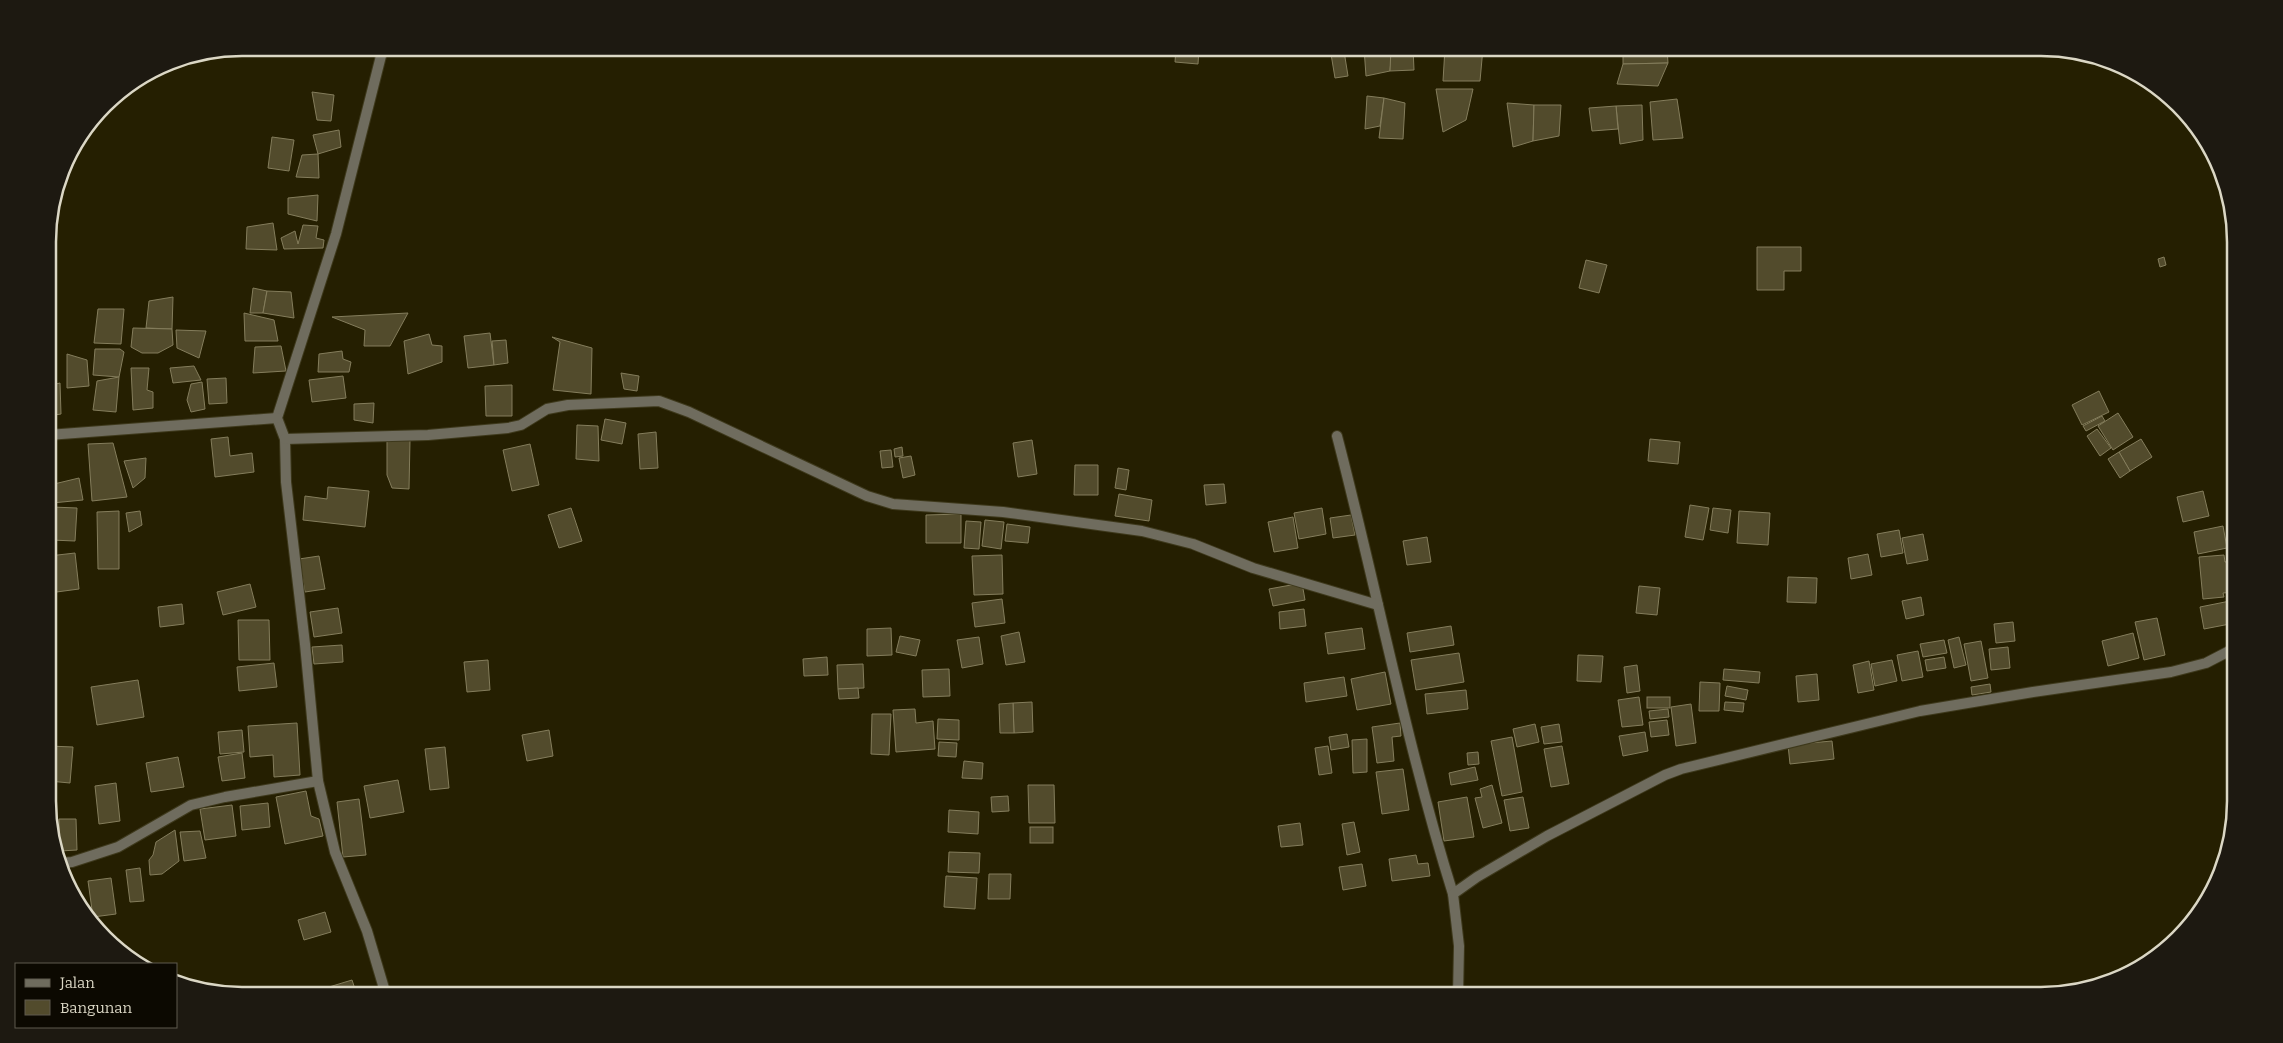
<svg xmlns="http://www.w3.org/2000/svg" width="2283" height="1043" font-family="Bitter,serif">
  <rect width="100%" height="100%" fill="#251f01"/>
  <g fill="#524b2c" stroke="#847d5c">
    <path d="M1151,48h17v4l-17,-1z"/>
    <path d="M1176,48h23l-1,16 -23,-2z"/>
    <path d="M1308,48h22l-1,2z"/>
    <path d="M1364,48h28l-2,23 -24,5z"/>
    <path d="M1391,48h22l1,22 -24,1z"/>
    <path d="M1414,48h23l-24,7z"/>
    <path d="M1445,48h38l-3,33h-37z"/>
    <path d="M1623,48h44l1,15 -45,1z"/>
    <path d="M1344,51l4,25 -13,2 -4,-24z"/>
    <path d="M1668,63l-10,23 -41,-2 6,-20z"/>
    <path d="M1436,89h37l-7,31 -23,12z"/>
    <path d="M312,92l22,3 -3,26 -14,-1z"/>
    <path d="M1367,96l17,2 -4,28 -15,3z"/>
    <path d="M1384,98l21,5 -2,36 -24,-1z"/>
    <path d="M1677,99l6,39 -30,2 -3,-38z"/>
    <path d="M1507,103l27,2 -1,36 -20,6z"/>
    <path d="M1534,105h27l-2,31 -26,5z"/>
    <path d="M1642,105l1,35 -23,4 -4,-38z"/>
    <path d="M1616,106l2,23 -26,2 -3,-23z"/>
    <path d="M339,130l2,17 -23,7 -5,-19z"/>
    <path d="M272,137l22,3 -5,31 -21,-3z"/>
    <path d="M318,154l1,24 -23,-1 6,-22z"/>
    <path d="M318,195l-1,26 -29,-7v-16z"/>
    <path d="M273,223l4,27 -31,-1 1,-22z"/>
    <path d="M303,225l15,1 -2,12 8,2 -1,8 -39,1 -3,-11 14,-7 3,13z"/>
    <path d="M1757,247h44v24h-17v19h-27z"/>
    <path d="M2164,257l2,8 -6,2 -2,-8z"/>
    <path d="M1586,260l21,5 -8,28 -20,-5z"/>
    <path d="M253,288l14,3 -4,22h-13z"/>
    <path d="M267,291l24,1 3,26 -31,-5z"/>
    <path d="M173,297l-1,32 -26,-1 3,-27z"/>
    <path d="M98,309h26l-3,35 -27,-1z"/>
    <path d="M244,313l30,7 4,21h-33z"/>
    <path d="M408,313l-18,33h-26l1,-16 -33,-13z"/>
    <path d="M133,328l39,1 1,16 -15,8h-16l-11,-6z"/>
    <path d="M176,330l30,1 -7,27 -22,-10z"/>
    <path d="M490,333l4,32 -26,3 -4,-32z"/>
    <path d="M429,334l3,11 10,1v16l-34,12 -4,-33z"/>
    <path d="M552,337l40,11 -1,46 -38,-4 7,-48z"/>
    <path d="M506,340l2,23 -14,2 -2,-24z"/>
    <path d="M281,346l5,25 -33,2 2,-26z"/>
    <path d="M95,349h25l4,3 -5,25 -26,-2z"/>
    <path d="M342,351l1,8 8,3 -2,10h-31l1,-18z"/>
    <path d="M67,354l20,6 2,26 -22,2z"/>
    <path d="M194,366l7,14 -28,3 -3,-15z"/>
    <path d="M131,368h18l-2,22 6,2v16l-20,2z"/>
    <path d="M621,373l18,3 -2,15 -13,-2z"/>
    <path d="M343,376l3,22 -34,4 -3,-22z"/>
    <path d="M119,377l-3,35 -23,-2 4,-29z"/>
    <path d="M226,378l1,25 -18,1 -2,-25z"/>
    <path d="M202,382l3,27 -14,3 -4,-12 4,-16z"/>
    <path d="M60,383l1,31 -13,2v-30z"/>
    <path d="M512,385v31h-26l-1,-30z"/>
    <path d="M2099,391l10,21 -27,13 -10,-20z"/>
    <path d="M374,403l-1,20 -19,-3v-16z"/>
    <path d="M2118,413l15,24 -20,13 -15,-24z"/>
    <path d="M2102,416l3,5 -19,10 -3,-5z"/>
    <path d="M605,419l21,4 -4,21 -21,-4z"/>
    <path d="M577,425l21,1 1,35 -23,-2z"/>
    <path d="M2097,429l14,19 -11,8 -13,-20z"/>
    <path d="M656,432l2,36 -18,1 -2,-35z"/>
    <path d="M228,437l2,19 22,-3 2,19 -39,5 -4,-38z"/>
    <path d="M1650,439l30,3 -2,22 -30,-3z"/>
    <path d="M2141,439l11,18 -22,14 -11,-19z"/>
    <path d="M387,440h23l-1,49 -17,-1 -5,-13z"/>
    <path d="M1032,440l5,34 -19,3 -5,-34z"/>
    <path d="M113,443l14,54 -35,4 -4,-57z"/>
    <path d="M530,444l9,41 -27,6 -9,-41z"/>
    <path d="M902,447l1,9 -8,1 -1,-8z"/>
    <path d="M891,450l2,17 -11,1 -2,-17z"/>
    <path d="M2119,452l11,19 -10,7 -12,-19z"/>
    <path d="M911,456l4,19 -12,3 -4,-20z"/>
    <path d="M146,458l-1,20 -12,10 -9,-27z"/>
    <path d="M1075,465h23v30h-24z"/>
    <path d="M1118,468l11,2 -3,20 -11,-2z"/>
    <path d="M79,478l4,22 -31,3 2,-19z"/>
    <path d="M1224,484l2,19 -20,2 -2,-20z"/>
    <path d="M328,487l41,4 -4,36 -62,-7 2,-24 22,3z"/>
    <path d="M2203,491l6,25 -26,6 -6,-25z"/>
    <path d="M1119,494l33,6 -3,21 -34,-5z"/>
    <path d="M1690,505l19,3 -6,32 -18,-3z"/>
    <path d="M52,507l25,1 -2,33 -24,-1z"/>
    <path d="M571,508l11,33 -23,7 -11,-33z"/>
    <path d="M1322,508l4,26 -27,5 -5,-26z"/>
    <path d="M1713,508l18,2 -3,23 -18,-3z"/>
    <path d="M119,511v58h-21l-1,-57z"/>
    <path d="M140,511l2,14 -13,7 -3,-19z"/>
    <path d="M1739,511l31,2 -2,32 -31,-2z"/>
    <path d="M961,514v29h-35v-28z"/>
    <path d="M1351,515l4,20 -22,3 -3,-20z"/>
    <path d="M1293,517l5,31 -24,4 -6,-30z"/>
    <path d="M985,520l19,2 -3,27 -19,-3z"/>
    <path d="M966,521l15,1 -2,27 -15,-1z"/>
    <path d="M1007,524l23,3 -2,16 -23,-2z"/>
    <path d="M2223,526l4,22 -29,6 -4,-22z"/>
    <path d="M1899,530l4,23 -22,4 -4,-23z"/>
    <path d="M1923,534l5,26 -21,4 -5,-26z"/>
    <path d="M1427,537l4,25 -24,3 -4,-24z"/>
    <path d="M75,553l4,36 -30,4v-37z"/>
    <path d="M1868,554l4,21 -21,4 -3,-21z"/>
    <path d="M1002,555l1,39 -29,1 -2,-39z"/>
    <path d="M2224,555l1,7 9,-1 1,31 -12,1 1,4 -21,2 -4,-42z"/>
    <path d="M319,556l6,33 -20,3 -6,-33z"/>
    <path d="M1788,577l29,1 -1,25 -29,-1z"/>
    <path d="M1302,583l3,17 -32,6 -4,-17z"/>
    <path d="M250,584l6,23 -33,8 -6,-23z"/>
    <path d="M1639,586l21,2 -3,27 -21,-2z"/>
    <path d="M1921,597l3,18 -18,4 -4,-18z"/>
    <path d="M1002,599l3,24 -30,4 -3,-24z"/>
    <path d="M2235,600v23l-31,6 -4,-22z"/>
    <path d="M182,604l2,20 -24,3 -2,-20z"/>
    <path d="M338,608l4,25 -28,4 -4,-25z"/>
    <path d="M1304,609l2,17 -26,3 -1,-17z"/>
    <path d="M2157,618l8,37 -21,5 -9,-38z"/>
    <path d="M238,620h31l1,40h-31z"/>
    <path d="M2013,622l2,19 -19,2 -2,-19z"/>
    <path d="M1451,626l3,19 -44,7 -3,-19z"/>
    <path d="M891,628l1,27 -25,1v-27z"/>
    <path d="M1362,628l3,21 -37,5 -3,-21z"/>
    <path d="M1019,632l6,30 -19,3 -5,-29z"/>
    <path d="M2133,633l6,25 -31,8 -6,-25z"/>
    <path d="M900,636l20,4 -4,16 -20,-4z"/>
    <path d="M979,637l4,27 -21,4 -5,-28z"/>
    <path d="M1959,637l7,28 -12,3 -6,-28z"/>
    <path d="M1944,640l3,13 -24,4 -3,-13z"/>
    <path d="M1981,641l7,37 -17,3 -7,-37z"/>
    <path d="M342,645l1,17 -29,2 -2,-17z"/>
    <path d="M2008,647l2,21 -19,2 -2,-21z"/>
    <path d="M1918,651l5,26 -21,4 -5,-26z"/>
    <path d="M1459,653l5,29 -48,8 -5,-30z"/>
    <path d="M1578,655l25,1 -2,26 -24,-1z"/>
    <path d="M827,657l1,18 -24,1 -1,-17z"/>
    <path d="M1944,657l2,11 -19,3 -2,-11z"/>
    <path d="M488,660l2,30 -23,2 -3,-30z"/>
    <path d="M1892,660l5,21 -22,5 -4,-22z"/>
    <path d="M1869,661l5,29 -16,3 -5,-28z"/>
    <path d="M274,663l3,24 -38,4 -2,-24z"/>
    <path d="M863,664l1,24 -26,1 -1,-24z"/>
    <path d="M1637,665l3,26 -13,2 -3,-26z"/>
    <path d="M949,669l1,27 -27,1 -1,-27z"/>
    <path d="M1724,669l36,3 -1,11 -36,-3z"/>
    <path d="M1385,672l6,32 -34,6 -6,-31z"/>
    <path d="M1817,674l2,26 -21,2 -2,-26z"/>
    <path d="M1344,677l3,19 -41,6 -2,-19z"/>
    <path d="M138,680l6,37 -47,8 -6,-38z"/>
    <path d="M1700,682l20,1 -1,28h-20z"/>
    <path d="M1990,684l1,8 -19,3 -1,-8z"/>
    <path d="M1727,686l21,4 -2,10 -21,-4z"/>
    <path d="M858,688l1,10 -20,1 -1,-10z"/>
    <path d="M1466,690l2,19 -41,5 -2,-20z"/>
    <path d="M1639,697l4,28 -21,2 -4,-27z"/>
    <rect x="1647" y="697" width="23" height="11"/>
    <path d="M1032,702l1,30 -19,1 -1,-30z"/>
    <path d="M1725,702l19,1 -1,9 -19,-2z"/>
    <path d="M1013,703l1,30h-14l-1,-29z"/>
    <path d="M1691,704l5,39 -20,3 -5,-39z"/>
    <path d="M915,709l1,14 17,-2 2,28 -39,3 -3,-42z"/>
    <path d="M1668,709l1,8 -19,2 -1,-8z"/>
    <path d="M872,714h19l-2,41 -18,-1z"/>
    <path d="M938,719l21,1v20l-22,-1z"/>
    <path d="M1667,720l2,15 -18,2 -2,-15z"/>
    <path d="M297,723l3,52 -26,2 -1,-22 -23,2 -2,-31z"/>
    <path d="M1400,723l1,13 -9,1 2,24 -17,2 -5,-36z"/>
    <path d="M1535,724l4,18 -22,5 -4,-18z"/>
    <path d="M1559,724l3,18 -18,2 -3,-17z"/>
    <path d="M242,730l2,22 -24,2 -2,-22z"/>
    <path d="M549,730l4,26 -26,5 -5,-26z"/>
    <path d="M1645,732l3,19 -25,5 -4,-20z"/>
    <path d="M1347,734l2,13 -18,3 -2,-13z"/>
    <path d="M1512,737l10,55 -20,4 -11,-55z"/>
    <path d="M1367,739v33l-14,1 -1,-33z"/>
    <path d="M1832,741l2,18 -44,5 -2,-19z"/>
    <path d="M939,742l18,1 -1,14 -18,-1z"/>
    <path d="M49,746l24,1 -3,36 -21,-2z"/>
    <path d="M1328,746l4,27 -13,2 -4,-27z"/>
    <path d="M1562,746l7,38 -18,3 -7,-38z"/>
    <path d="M445,747l4,41 -19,2 -5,-41z"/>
    <path d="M1478,752l1,12 -11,1 -1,-12z"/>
    <path d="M242,753l3,25 -23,3 -4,-24z"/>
    <path d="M178,757l6,30 -33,5 -5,-29z"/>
    <path d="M964,761l19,2 -1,16 -20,-1z"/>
    <path d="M1475,767l3,13 -27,5 -2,-12z"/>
    <path d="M1403,769l6,41 -27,4 -6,-42z"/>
    <path d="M398,780l6,32 -34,6 -6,-32z"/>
    <path d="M116,783l4,38 -21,3 -4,-38z"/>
    <path d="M1028,785h26l1,38h-26z"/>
    <path d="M1492,785l10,38 -19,5 -8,-30 7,-1 -2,-8z"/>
    <path d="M306,791l5,25 8,3 4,17 -38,8 -9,-47z"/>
    <path d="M1008,796l1,15 -17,1 -1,-15z"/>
    <path d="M1467,797l7,40 -30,4 -6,-39z"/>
    <path d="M1523,797l6,31 -19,3 -6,-31z"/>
    <path d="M359,799l7,56 -23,2 -6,-55z"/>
    <path d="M268,803l2,24 -28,3 -2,-24z"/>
    <path d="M232,805l4,31 -31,4 -5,-31z"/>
    <path d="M949,810l30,2 -1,22 -30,-2z"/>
    <path d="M59,819h17l1,31 -17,1z"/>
    <path d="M1354,822l6,30 -13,3 -5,-31z"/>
    <path d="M1300,823l3,22 -22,2 -3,-21z"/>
    <rect x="1030" y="827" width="23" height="16"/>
    <path d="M175,830l4,31 -17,13 -12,1 -1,-15 4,-5 3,-13z"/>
    <path d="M200,831l6,27 -22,3 -4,-29z"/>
    <path d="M949,852l31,1 -1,20 -31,-1z"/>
    <path d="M1416,855l2,9 10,-1 2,13 -38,5 -3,-22z"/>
    <path d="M1362,864l4,22 -23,4 -4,-23z"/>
    <path d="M140,868l4,33 -14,1 -4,-32z"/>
    <path d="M989,874h22l-1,25h-22z"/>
    <path d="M946,876l31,2 -2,31 -31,-2z"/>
    <path d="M111,878l5,36 -23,3 -5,-36z"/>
    <path d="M325,912l6,20 -27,8 -6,-20z"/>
    <path d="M352,980l5,15h-50l-1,-1z"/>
  </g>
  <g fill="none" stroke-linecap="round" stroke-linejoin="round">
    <defs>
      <g id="street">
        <path d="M383,48l-47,186 -59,184 8,21 1,43 19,162 13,137 17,71 32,79 19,64"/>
        <path d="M48,435l229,-17"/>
        <path d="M1337,436c40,153 69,308 116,458"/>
        <path d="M285,439l143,-4 80,-7 13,-3 26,-16 21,-4 91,-4 30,11 178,84 26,8 110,8 139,19 51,13 60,24 125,37"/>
        <path d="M59,863l13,-1 46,-15 73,-42 34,-8 93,-16"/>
        <path d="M1458,995l1,-49 -6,-52 24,-17 70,-41 118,-61 16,-6 239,-58 113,-19 138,-20 35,-9 29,-15"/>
      </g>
    </defs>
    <use href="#street" stroke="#3e391c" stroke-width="12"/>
    <use href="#street" stroke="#6f6c5e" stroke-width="10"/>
  </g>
  <path d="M0 0H2283V1043H0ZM242 56H2041A186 186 0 0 1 2227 242V801A186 186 0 0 1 2041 987H242A186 186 0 0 1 56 801V242A186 186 0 0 1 242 56Z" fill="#1d1911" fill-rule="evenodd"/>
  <path fill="none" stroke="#dbd7c5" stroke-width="2.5" d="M242 56H2041A186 186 0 0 1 2227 242V801A186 186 0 0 1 2041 987H242A186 186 0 0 1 56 801V242A186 186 0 0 1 242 56Z"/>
  <rect x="15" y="963" width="162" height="65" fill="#0c0901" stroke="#5f5b4f"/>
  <rect x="25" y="979" width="25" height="8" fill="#6f6c5e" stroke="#5f5b4f"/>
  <text x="60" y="988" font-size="15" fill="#dbd7c5">Jalan</text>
  <rect x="25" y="1000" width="25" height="15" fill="#524b2c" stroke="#5f5b4f"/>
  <text x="60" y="1013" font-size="15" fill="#dbd7c5">Bangunan</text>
</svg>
